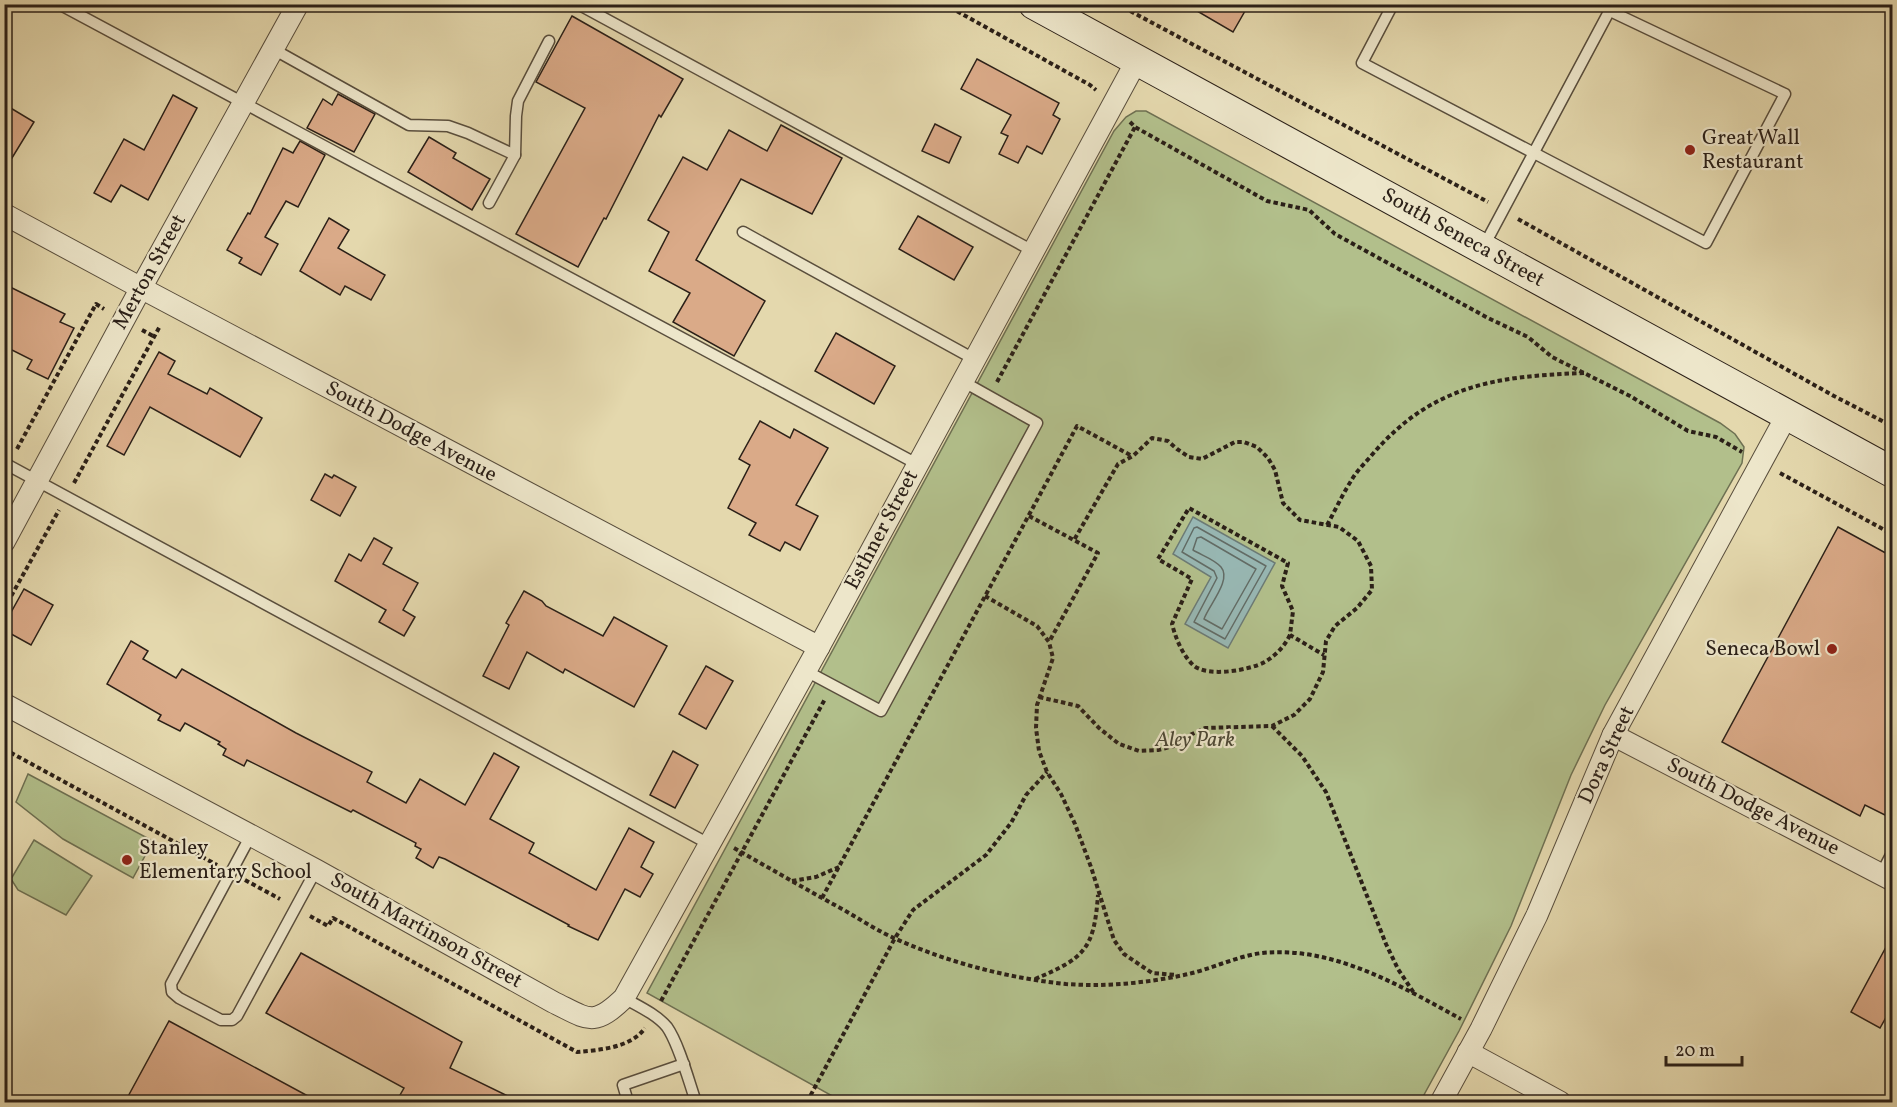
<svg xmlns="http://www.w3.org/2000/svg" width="1897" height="1107" font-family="Vollkorn,serif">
  <rect width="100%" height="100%" fill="#e4d8ad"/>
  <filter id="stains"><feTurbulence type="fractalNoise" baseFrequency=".00333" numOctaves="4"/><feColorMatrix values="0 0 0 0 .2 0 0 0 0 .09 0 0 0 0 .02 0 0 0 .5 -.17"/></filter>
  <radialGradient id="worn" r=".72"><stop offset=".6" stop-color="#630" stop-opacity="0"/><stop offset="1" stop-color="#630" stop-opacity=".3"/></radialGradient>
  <g fill="#b2bf8b" stroke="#6e7052" stroke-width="1.5">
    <path d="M1136,111h10l574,312 15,11 9,13 -2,16 -137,242 -34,70 -60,151 -52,105 -39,71h-577l-196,-109 467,-862 12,-14z"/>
    <path d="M28,774l125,67 -20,37 -70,-39 -47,-37z"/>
    <path d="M34,840l58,36 -26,39 -48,-25 -7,-11z"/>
  </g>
  <path fill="#98b8b4" stroke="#6c7b76" stroke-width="1.5" d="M1193,517l82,46 -47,85 -43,-24 26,-47 -38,-23z"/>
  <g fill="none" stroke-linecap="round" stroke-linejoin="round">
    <g stroke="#626c66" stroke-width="1.5">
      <path d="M1197,527l69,39 -41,73 -31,-17 23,-44 -3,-7 -32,-19 12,-24z"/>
      <path d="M1201,537l55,32 -34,60 -18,-10c5,-14 28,-39 17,-52 -7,-8 -20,-12 -28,-17l4,-12z"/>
    </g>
  </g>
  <g fill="#daaa88" stroke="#2b2018" stroke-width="1.5">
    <path d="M1185,4h64l-16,28z"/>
    <path d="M572,16l111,63 -22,38 -2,-2 -53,104 -2,-1 -26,49 -62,-33 69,-126 -49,-26z"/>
    <path d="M977,59l82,44 -6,12 7,4 -18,35 -15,-8 -9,17 -19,-9 9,-18 -7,-3 10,-18 -50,-26z"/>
    <path d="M338,94l37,20 -21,38 -47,-24 16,-29 9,6z"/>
    <path d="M173,95l24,13 -49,92 -27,-15 -10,17 -17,-9 30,-54 20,11z"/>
    <path d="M4,104l30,18 -30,49z"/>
    <path d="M935,124l26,13 -12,26 -27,-12z"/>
    <path d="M781,125l61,33 -30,56 -71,-35 -45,81 69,41 -31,55 -61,-34 17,-29 -41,-22 20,-39 -21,-12 35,-63 24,13 22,-40 38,21z"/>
    <path d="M429,137l27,16 -3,5 37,21 -18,31 -64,-38z"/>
    <path d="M300,141l25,14 -27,52 -12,-6 -21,36 13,7 -17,31 -22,-12 3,-5 -15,-8 21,-37 2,1 33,-66 10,5z"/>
    <path d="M918,216l55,31 -19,33 -55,-31z"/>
    <path d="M329,218l20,12 -11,18 47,27 -14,25 -26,-14 -5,9 -40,-24z"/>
    <path d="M4,284l61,30 -5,8 14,6 -26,51 -21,-10 5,-9 -28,-14z"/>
    <path d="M836,333l59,33 -21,38 -59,-33z"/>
    <path d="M159,352l16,9 -7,13 39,20 3,-6 52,30 -22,39 -90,-50 -26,48 -17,-9z"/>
    <path d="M760,421l30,17 4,-9 34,19 -32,57 22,11 -18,34 -15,-8 -5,9 -31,-16 7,-12 -28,-15 22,-43 -11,-6z"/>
    <path d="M325,474l7,4 2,-3 22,12 -16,29 -29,-16z"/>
    <path d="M1838,527l55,30v262l-28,-14 -5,11 -138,-74z"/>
    <path d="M374,538l18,10 -9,16 35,19 -15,27 12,7 -11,19 -25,-14 7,-12 -51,-29 14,-27 12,7z"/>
    <path d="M24,589l29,16 -22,40 -27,-15v-5z"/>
    <path d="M524,591l18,10 4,5 57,30 11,-19 53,29 -33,61 -69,-38 -2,4 -36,-21 -18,37 -26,-13 26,-51 -3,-2z"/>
    <path d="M131,641l17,10 -5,8 33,19 6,-9 114,64 76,39 -5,10 39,21 14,-24 45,26 29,-52 25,14 -29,52 44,24 -5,10 67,37 33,-62 25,14 -13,25 12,7 -13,23 -15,-8 -27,51 -30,-14 1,-1 -124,-66 -6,-2 -6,11 -17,-10 5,-9 -6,-3 1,-3 -63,-33 -2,2 -104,-52 -3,6 -21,-11 3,-6 -8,-5 2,-2 -35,-19 -5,8 -22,-11 3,-5 -54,-31z"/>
    <path d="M706,666l27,15 -27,48 -27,-15z"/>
    <path d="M673,751l25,14 -23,43 -25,-13z"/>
    <path d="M1893,934v71l-13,23 -29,-16z"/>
    <path d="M301,953l161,89 -12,26 70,34h-124l8,-14 -138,-75z"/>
    <path d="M169,1021l150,81h-194z"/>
  </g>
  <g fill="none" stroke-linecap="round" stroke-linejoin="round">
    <defs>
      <g id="lane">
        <path d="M59,4l858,460"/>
        <path d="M578,4l455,247"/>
        <path d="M1393,4l-31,59 344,180 79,-149 -175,-83"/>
        <path d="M273,49l136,76 39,1 20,7 47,22 -26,48"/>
        <path d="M515,155l1,-39 2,-15 31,-60"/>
        <path d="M743,232l231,127"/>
        <path d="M1484,246l128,-240"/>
        <path d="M4,463l705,381"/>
        <path d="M806,671l75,40 156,-288 -75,-42"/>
        <path d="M251,835l-80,149 1,8 7,6 42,22h11l5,-4 79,-146"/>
        <path d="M1881,874l11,-21"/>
        <path d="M624,998c14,8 32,16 43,29 12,17 22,55 29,75"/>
        <path d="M628,1102l-5,-17 61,-21"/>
      </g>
      <g id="street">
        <path d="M4,214l137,74 678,359"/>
        <path d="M4,542l137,-254 157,-284"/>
        <path d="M4,704l312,166 237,132c35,17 40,26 71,-4l195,-351 318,-587"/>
        <path d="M1613,735l279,145"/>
        <path d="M1468,1052l92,50"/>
        <path d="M1441,1102l40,-73 56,-114 76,-180 174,-320"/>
      </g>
      <path id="secondary" d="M1034,4l858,468"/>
    </defs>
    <use href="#lane" stroke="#594e3d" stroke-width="13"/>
    <use href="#street" stroke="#594e3d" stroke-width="23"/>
    <use href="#secondary" stroke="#2b2018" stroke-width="32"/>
    <g stroke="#2b2018" stroke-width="4" stroke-dasharray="4.5 3" stroke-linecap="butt">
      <path d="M944,4l146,81 6,5"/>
      <path d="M1117,4l371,198"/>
      <path d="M1130,122l5,5 132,74 42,9 26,24 153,84 40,19 24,20 78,39 58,35 28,6 26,15"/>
      <path d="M1518,219l316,177 58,30"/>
      <path d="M142,330l13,7"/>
      <path d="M997,382l138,-255"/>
      <path d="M17,449l79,-145 8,5"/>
      <path d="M1780,473l112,61"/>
      <path d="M74,483l86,-157"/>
      <path d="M1029,516l69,37 -49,89"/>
      <path d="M1327,525c8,-14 15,-30 24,-44 5,-9 13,-17 20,-25 60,-71 125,-80 213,-83"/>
      <path d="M985,596l52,30 12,16 4,16 -16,47 -1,23 3,23 8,21 14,22 14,30 16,43 23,73 10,14 28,19 25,2"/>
      <path d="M4,609l55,-99"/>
      <path d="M1290,635c-6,12 -14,20 -25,27 -15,8 -58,16 -72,3 -11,-11 -17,-26 -21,-41l20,-45 -34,-20 31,-51 99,55 -6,23 11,25 -3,24 34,20"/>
      <path d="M1039,697l39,9 21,22 20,16 20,7 19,-1 16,-4 14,-10 17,-8 67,-2 22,-11 16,-16 13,-27 3,-31 9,-15 22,-18 15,-18 -1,-24 -13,-25 -19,-14 -39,-7 -17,-17 -8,-33 -7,-12 -11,-11 -13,-5h-9l-33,17 -13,-2 -12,-8 -9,-8 -16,-3 -19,18 -15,8 -44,76"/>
      <path d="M1272,726l30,30 24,36 60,152 12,25 16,24"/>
      <path d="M4,749l213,116"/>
      <path d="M734,848c37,21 73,42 110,62 17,10 34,21 52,29 54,24 112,39 170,45 39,3 80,-1 118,-9 25,-5 53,-19 78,-22 73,-7 138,33 199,66"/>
      <path d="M245,880l35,19"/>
      <path d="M792,881l24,-4 23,-10"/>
      <path d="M822,898l255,-472 55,30"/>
      <path d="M310,916l18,10 5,-8 244,134c22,-2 54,-4 68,-24"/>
      <path d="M1035,979c50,-21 59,-30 63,-84"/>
      <path d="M661,1001l164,-302"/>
      <path d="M807,1102l88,-164 18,-28 73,-55 25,-32 15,-28 21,-23"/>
    </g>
    <use href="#lane" stroke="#ede6ca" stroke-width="10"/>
    <use href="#street" stroke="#ede6ca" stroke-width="21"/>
    <use href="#secondary" stroke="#ede6ca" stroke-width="30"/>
  </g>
  <g fill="#8f2418" stroke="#ede6ca" stroke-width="2">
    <circle cx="1690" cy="150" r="6"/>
    <circle cx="1832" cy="649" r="6"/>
    <circle cx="127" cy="860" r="6"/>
  </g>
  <g text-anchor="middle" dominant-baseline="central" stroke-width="4.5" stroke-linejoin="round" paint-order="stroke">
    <g font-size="21" fill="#2b2018" stroke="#ede6ca" text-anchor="start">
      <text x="1702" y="138">Great Wall<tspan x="1702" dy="24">Restaurant</tspan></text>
      <text x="1820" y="649" text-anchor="end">Seneca Bowl</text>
      <text x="139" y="848">Stanley<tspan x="139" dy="24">Elementary School</tspan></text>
    </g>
    <g font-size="21" fill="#2b2018" stroke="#ede6ca">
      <text transform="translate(1463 238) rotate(29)">South Seneca Street</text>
      <text transform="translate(150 272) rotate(-61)">Merton Street</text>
      <text transform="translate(411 432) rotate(28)">South Dodge Avenue</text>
      <text transform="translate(882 530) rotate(-62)">Esthner Street</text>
      <text transform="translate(1607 755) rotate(-65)">Dora Street</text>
      <text transform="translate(1753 807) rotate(27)">South Dodge Avenue</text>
      <text transform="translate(426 931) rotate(29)">South Martinson Street</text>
    </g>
    <g font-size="21" font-style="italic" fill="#4d4835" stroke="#ede6ca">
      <text x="1195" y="740">Aley Park</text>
    </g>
  </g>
  <rect width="1897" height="1107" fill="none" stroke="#e4d8ad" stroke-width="24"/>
  <rect x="6" y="6" width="1885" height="1095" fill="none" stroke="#2b2018" stroke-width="3"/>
  <rect x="12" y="12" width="1873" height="1083" fill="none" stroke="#2b2018" stroke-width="1.5"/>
  <path d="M1666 1056v9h76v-9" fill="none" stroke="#2b2018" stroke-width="3"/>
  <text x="1675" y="1056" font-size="18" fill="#2b2018" stroke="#ede6ca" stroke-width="4.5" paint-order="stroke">20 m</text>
  <rect width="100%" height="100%" filter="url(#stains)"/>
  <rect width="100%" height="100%" fill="url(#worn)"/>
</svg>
